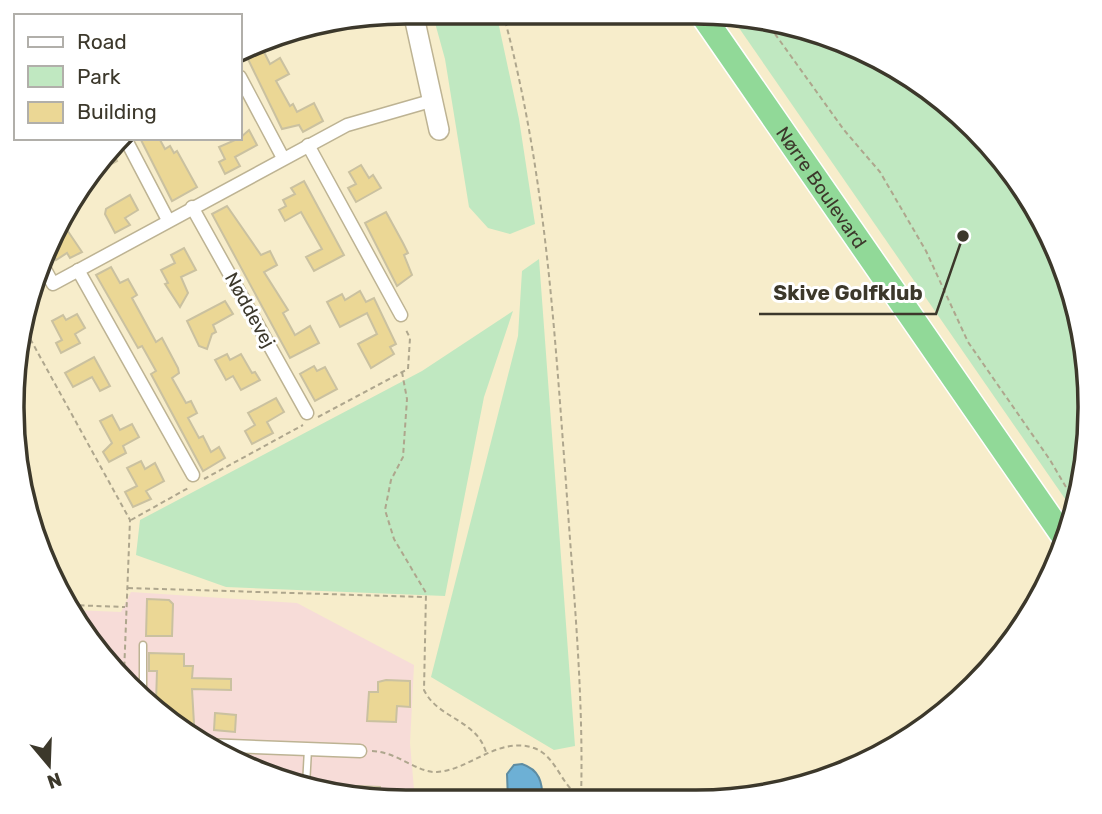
<svg xmlns="http://www.w3.org/2000/svg" width="1102" height="814" font-family="Rubik,sans-serif">
  <rect width="100%" height="100%" fill="#f7edcb"/>
  <path fill="#f7dcd8" d="M131,592l166,11 117,62 -4,78 5,58h-34l-100,-20 -71,-32 -116,-102 -20,-37 47,2z"/>
  <g fill="#c0e8c1">
    <path d="M432,12h64l23,107 16,105 -25,10 -22,-6 -19,-21 -24,-148z"/>
    <path d="M730,15l67,11 118,53 93,88 68,138 10,154 -16,47z"/>
    <path d="M539,259l36,487 -21,4 -123,-73 87,-341 4,-65z"/>
    <path d="M513,311l-29,86 -39,199 -219,-9 -90,-32 4,-35 282,-149z"/>
  </g>
  <path fill="#6db0d5" stroke="#5e8ca2" stroke-width="2" d="M522,764c18,6 20,18 21,36h-35l-1,-26 7,-9z"/>
  <g fill="#ebd795" stroke="#cac1a0" stroke-width="2">
    <path d="M260,44l10,20 10,-6 9,16 -13,7 14,25 3,-2 4,8 17,-9 9,18 -20,11 -4,-7 -17,4 -38,-78z"/>
    <path d="M249,130l8,15 -22,12 5,9 -15,8 -6,-12 6,-3 -6,-12 21,-9z"/>
    <path d="M140,138h19l6,11 5,-3 4,7 3,-2 20,36 -25,14z"/>
    <path d="M112,151l5,10 -21,11 7,-10z"/>
    <path d="M361,165l8,13 4,-3 8,13 -25,14 -8,-14 8,-4 -7,-12z"/>
    <path d="M304,181l40,74 -30,16 -8,-14 16,-8 -16,-28 -5,-9 -16,9 -6,-11 7,-4 -3,-6 12,-6 -4,-6z"/>
    <path d="M130,195l8,15 -13,8 5,7 -15,8 -10,-19 1,-5z"/>
    <path d="M227,206l34,49 9,-4 7,14 -13,7 24,38 -5,3 12,22 15,-9 9,17 -29,15 -78,-144z"/>
    <path d="M386,212l17,31 5,10 -4,2 8,20 -15,11 -32,-63z"/>
    <path d="M61,221l21,31 -12,6 -3,-5 -11,7 -8,-14z"/>
    <path d="M184,248l12,22 -15,7 7,16 -8,14 -15,-23 3,-1 -7,-13 14,-7 -4,-8z"/>
    <path d="M111,267l9,16 8,-4 9,16 -5,3 24,44 6,-4 16,30 1,5 -7,5 14,25 5,-2 6,12 -9,5 11,20 4,-2 8,16 8,-5 6,11 -22,13 -52,-97 5,-3 -14,-25 -4,2 -42,-73z"/>
    <path d="M360,291l6,11 8,-4 22,46 -6,3 4,7 -23,14 -13,-24 19,-10 -10,-21 -27,14 -13,-25 15,-8 3,6z"/>
    <path d="M225,301l8,13 -20,11 3,7 -4,2 -5,15 -8,-3 -12,-25z"/>
    <path d="M77,314l8,14 -10,6 5,9 -19,10 -5,-10 6,-3 -10,-19 11,-6 3,5z"/>
    <path d="M227,354l3,6 11,-6 11,19 3,-1 5,8 -19,10 -8,-14 -7,4 -11,-20z"/>
    <path d="M94,357l16,29 -10,5 -8,-14 -19,10 -8,-14z"/>
    <path d="M314,366l3,5 8,-4 12,22 -22,12 -15,-27z"/>
    <path d="M276,398l8,14 -17,10 6,11 -21,11 -7,-13 10,-6 -7,-12z"/>
    <path d="M112,415l8,15 12,-6 7,13 -16,9 3,7 -17,9 -6,-10 9,-9 -12,-22z"/>
    <path d="M141,461l4,8 10,-6 9,18 -18,10 5,8 -18,8 -8,-15 12,-6 -10,-18z"/>
    <path d="M147,599l22,1 4,4 -1,32h-26z"/>
    <path d="M149,653l35,1v12h9l-1,12 39,1v11l-39,-1 2,35 -13,-1 -25,-21 1,-31h-8z"/>
    <path d="M386,680l24,1v26l-13,-1 -1,16 -29,-1 2,-29h9v-10z"/>
    <path d="M215,713l21,2 -1,17 -21,-2z"/>
    <path d="M329,785l51,2v6l8,8 -60,-11z"/>
  </g>
  <g fill="none" stroke-linecap="round" stroke-linejoin="round">
    <defs>
      <g id="lane">
        <path d="M143,690v-45"/>
        <path d="M306,786l2,-37"/>
      </g>
      <g id="street">
        <path d="M240,77l43,81"/>
        <path d="M125,138l43,82"/>
        <path d="M308,145l93,170"/>
        <path d="M192,207l115,206"/>
        <path d="M42,264l11,20 294,-159 87,-25"/>
        <path d="M78,270l115,205"/>
        <path d="M205,745l155,6"/>
      </g>
      <path id="secondary" d="M413,12l26,118"/>
      <g id="highway">
        <path id="s1" d="M701,13l360,520"/>
      </g>
    </defs>
    <use href="#lane" stroke="#bdb393" stroke-width="9"/>
    <use href="#street" stroke="#bdb393" stroke-width="15"/>
    <use href="#secondary" stroke="#bdb393" stroke-width="22"/>
    <use href="#highway" stroke="#fff" stroke-width="27"/>
    <g stroke="#aea68d" stroke-width="2" stroke-dasharray="5 3.5" stroke-linecap="butt">
      <path d="M503,13c42,154 51,311 63,470 7,105 18,211 15,316"/>
      <path d="M765,20l79,110 36,42 46,79 42,91 82,118 23,39"/>
      <path d="M32,295l11,-6"/>
      <path d="M22,324l108,196 -6,154"/>
      <path d="M402,372l5,27 -4,58 -12,23 -6,30 9,29 32,54 -2,97c14,29 52,29 62,62"/>
      <path d="M318,417l90,-48 2,-31 -5,-10"/>
      <path d="M204,479l99,-54"/>
      <path d="M131,520l59,-33"/>
      <path d="M128,588l295,9"/>
      <path d="M71,605l54,2"/>
      <path d="M372,751c26,1 45,22 65,21 33,-2 61,-36 97,-24 25,9 27,43 52,51"/>
    </g>
    <use href="#lane" stroke="#fff" stroke-width="6"/>
    <use href="#street" stroke="#fff" stroke-width="12"/>
    <use href="#secondary" stroke="#fff" stroke-width="19"/>
    <use href="#highway" stroke="#91d998" stroke-width="24"/>
  </g>
  <g text-anchor="middle" dominant-baseline="central" stroke-width="6" stroke-linejoin="round" paint-order="stroke">
    <g font-size="19" fill="#3c382b" stroke="#fff">
      <text stroke="none"><textPath href="#s1" startOffset="212">Nørre Boulevard</textPath></text>
      <text transform="translate(250 310) rotate(61)">Nøddevej</text>
    </g>
  </g>
  <path d="M0 0H1102V814H0ZM406 24H696A382 382 0 0 1 1078 406V408A382 382 0 0 1 696 790H406A382 382 0 0 1 24 408V406A382 382 0 0 1 406 24Z" fill="#fff" fill-rule="evenodd"/>
  <path fill="none" stroke="#3c382b" stroke-width="3.5" d="M406 24H696A382 382 0 0 1 1078 406V408A382 382 0 0 1 696 790H406A382 382 0 0 1 24 408V406A382 382 0 0 1 406 24Z"/>
  <path fill="none" stroke="#3c382b" stroke-width="2.5" d="M963 236L936 314H759"/>
  <circle fill="#3c382b" stroke="#fff" stroke-width="2.5" cx="963" cy="236" r="7"/>
  <g font-size="21" text-anchor="middle" font-weight="bold" fill="#3c382b" stroke="#fff" stroke-width="6" stroke-linejoin="round" paint-order="stroke">
    <text x="848" y="300">Skive Golfklub</text>
  </g>
  <rect x="14" y="14" width="228" height="126" fill="#ffffff" stroke="#b1afaa" stroke-width="2"/>
  <rect x="28" y="37" width="35" height="10" fill="#ffffff" stroke="#b1afaa" stroke-width="2"/>
  <text x="77" y="49" font-size="21" fill="#3c382b">Road</text>
  <rect x="28" y="66" width="35" height="21" fill="#c0e8c1" stroke="#b1afaa" stroke-width="2"/>
  <text x="77" y="84" font-size="21" fill="#3c382b">Park</text>
  <rect x="28" y="102" width="35" height="21" fill="#ebd795" stroke="#b1afaa" stroke-width="2"/>
  <text x="77" y="119" font-size="21" fill="#3c382b">Building</text>
  <g transform="translate(49 765) rotate(161)" stroke="#ffffff" stroke-width="5" paint-order="stroke">
  <path d="M0-5L12 26L0 18L-12 26Z" fill="#3c382b"/>
  <text y="-10" font-size="19" font-weight="bold" text-anchor="middle" fill="#3c382b">N</text>
  </g>
</svg>
